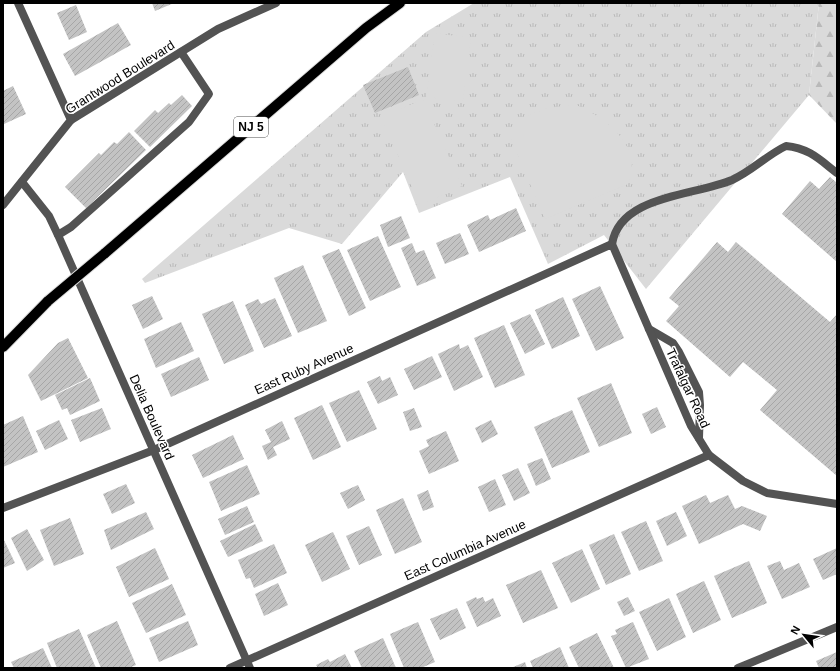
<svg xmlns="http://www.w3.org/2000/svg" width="840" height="671" font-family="Helvetica,sans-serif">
  <defs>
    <pattern id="forest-firs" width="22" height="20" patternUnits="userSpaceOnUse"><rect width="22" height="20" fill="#dadada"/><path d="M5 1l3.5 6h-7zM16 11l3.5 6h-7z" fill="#b9b9b9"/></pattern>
    <pattern id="park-tufts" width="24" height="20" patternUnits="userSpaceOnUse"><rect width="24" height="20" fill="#dadada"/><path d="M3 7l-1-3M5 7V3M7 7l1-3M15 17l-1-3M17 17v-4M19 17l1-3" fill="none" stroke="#b9b9b9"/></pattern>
    <pattern id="building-hatch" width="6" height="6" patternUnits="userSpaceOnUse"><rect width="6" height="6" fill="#c3c3c3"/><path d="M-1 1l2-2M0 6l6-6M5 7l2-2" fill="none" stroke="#a6a6a6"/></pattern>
  </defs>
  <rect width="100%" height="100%" fill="#fff"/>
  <path fill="url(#forest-firs)" d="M819,3h18v121l-28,-29z"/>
  <path fill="url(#park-tufts)" d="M474,3h345l-10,92 -163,194 -42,-54 -56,29 -38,-87 -91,36 -16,-41 -61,72 -53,-16 -144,55 -3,-4 284,-247z"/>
  <g fill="#dadada">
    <path d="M435,33l36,5 -8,63 -37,-4z"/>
    <path d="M423,99l39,87 -42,19 -39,-87z"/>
    <path d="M576,105c31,13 68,42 52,79l-83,35 -34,-79c9,-30 37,-33 65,-35z"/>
  </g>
  <g fill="url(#building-hatch)">
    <path d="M152,3h22l-19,8z"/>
    <path d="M76,5l11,27 -18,8 -12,-27z"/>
    <path d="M118,23l13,22 -56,31 -12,-22z"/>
    <path d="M408,67l11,28 -44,18 -12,-28z"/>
    <path d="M13,86l13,28 -22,10 -1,-33z"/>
    <path d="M182,95l10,11 -42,41 -16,-16 21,-21 3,3 11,-10 2,2z"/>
    <path d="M129,132l17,18 -60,58 -21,-21 34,-34 2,2 13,-13 3,2z"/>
    <path d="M830,177l7,6v79l-55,-48 28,-33 9,8z"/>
    <path d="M516,208l10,23 -47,21 -12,-27 21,-10 2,5z"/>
    <path d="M401,216l9,22 -22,9 -8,-22z"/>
    <path d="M460,233l9,21 -24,10 -9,-21z"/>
    <path d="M378,236l23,51 -31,14 -23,-51z"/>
    <path d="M717,242l11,10 8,-10 94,80 7,-8v162l-77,-66 17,-20 -34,-28 -13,15 -64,-56 13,-15 -10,-8z"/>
    <path d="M412,243l4,10 8,-3 12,28 -19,8 -16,-38z"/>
    <path d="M339,249l27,59 -17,8 -27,-60z"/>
    <path d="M303,265l24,56 -29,12 -24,-55z"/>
    <path d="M600,286l24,52 -28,13 -24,-52z"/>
    <path d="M152,296l11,23 -20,10 -11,-24z"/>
    <path d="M563,297l17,39 -28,13 -17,-39z"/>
    <path d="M275,298l17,38 -28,12 -19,-43 13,-6 3,5z"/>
    <path d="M233,301l21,50 -30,13 -22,-50z"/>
    <path d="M530,314l15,30 -20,10 -15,-31z"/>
    <path d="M181,322l13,29 -38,17 -12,-29z"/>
    <path d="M504,325l21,50 -30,13 -21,-50z"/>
    <path d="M68,338l20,40 -47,23 -13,-26 30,-32z"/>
    <path d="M459,344l1,5 8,-4 15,32 -29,14 -16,-37z"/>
    <path d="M432,356l10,21 -28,13 -10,-21z"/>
    <path d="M199,357l10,23 -38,17 -10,-23z"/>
    <path d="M380,376l2,5 8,-4 8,18 -20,9 -11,-22z"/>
    <path d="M90,378l10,23 -30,14 -3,-7 -5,2 -7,-15z"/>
    <path d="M611,383l21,50 -33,14 -22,-49z"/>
    <path d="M359,390l18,39 -30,13 -18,-39z"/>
    <path d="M322,405l19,42 -28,13 -19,-42z"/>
    <path d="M657,407l9,20 -15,7 -9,-20z"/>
    <path d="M102,408l9,21 -31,13 -9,-22z"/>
    <path d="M414,408l8,19 -12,4 -7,-19z"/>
    <path d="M572,410l18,42 -38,16 -18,-41z"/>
    <path d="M23,416l15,36 -35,15v-42z"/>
    <path d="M59,420l9,19 -23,11 -9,-19z"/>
    <path d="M491,420l7,14 -16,9 -7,-15z"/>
    <path d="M282,421l8,18 -17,8 4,8 -9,5 -6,-14 9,-4 -6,-12z"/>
    <path d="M446,431l13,30 -30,13 -10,-23 10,-5 -3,-6z"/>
    <path d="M233,435l11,24 -41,19 -11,-23z"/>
    <path d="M542,458l9,21 -15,7 -9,-22z"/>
    <path d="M247,465l13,29 -39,17 -12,-29z"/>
    <path d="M518,468l12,25 -16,8 -12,-26z"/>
    <path d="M495,479l11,26 -17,7 -11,-25z"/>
    <path d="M126,484l9,19 -23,11 -9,-20z"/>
    <path d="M358,485l7,15 -17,9 -8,-16z"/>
    <path d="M428,490l6,17 -11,4 -6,-16z"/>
    <path d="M706,495l4,8 18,-8 7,14 7,-3 25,10 -7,15 -17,-7 -44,20 -17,-38z"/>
    <path d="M403,498l19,44 -27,12 -19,-44z"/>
    <path d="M247,506l7,16 -29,13 -7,-16z"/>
    <path d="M146,512l8,17 -43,21 -7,-20z"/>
    <path d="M676,512l11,24 -20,10 -11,-25z"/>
    <path d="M70,518l14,36 -30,12 -14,-36z"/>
    <path d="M646,521l17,40 -24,10 -18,-39z"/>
    <path d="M255,524l8,17 -35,16 -8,-16z"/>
    <path d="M369,526l13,29 -23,10 -13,-29z"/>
    <path d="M27,529l17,31 -17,11 -16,-33z"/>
    <path d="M333,532l17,37 -28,13 -17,-37z"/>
    <path d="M614,534l17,40 -25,11 -17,-40z"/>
    <path d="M3,538l12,25 -12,5z"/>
    <path d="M274,544l13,29 -33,15 -4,-10 -4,1 -8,-19z"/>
    <path d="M155,548l14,31 -40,18 -13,-30z"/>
    <path d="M837,548v26l-14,6 -10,-21z"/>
    <path d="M582,549l18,40 -29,14 -19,-40z"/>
    <path d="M749,561l18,42 -35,15 -18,-42z"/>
    <path d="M780,561l4,9 15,-7 11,24 -28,12 -15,-33z"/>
    <path d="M541,570l17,38 -35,15 -17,-38z"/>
    <path d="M704,581l17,39 -28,13 -17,-39z"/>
    <path d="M278,583l10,22 -24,11 -9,-22z"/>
    <path d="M172,584l14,31 -40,18 -14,-30z"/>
    <path d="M476,597l1,2 6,-2 2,5 8,-4 8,18 -24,11 -11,-25z"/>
    <path d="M628,597l7,14 -11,5 -7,-14z"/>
    <path d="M669,598l17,39 -29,14 -18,-39z"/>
    <path d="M457,608l9,20 -26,12 -10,-21z"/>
    <path d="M117,621l19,44 -7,3h-28l-14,-33z"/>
    <path d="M188,621l10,24 -39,17 -10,-24z"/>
    <path d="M418,622l17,40 -14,6h-17l-14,-34z"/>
    <path d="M633,622l16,37 -23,9 -15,-32 6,-2 -2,-4z"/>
    <path d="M79,629l17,39h-39l-10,-25z"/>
    <path d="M597,633l17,35h-35l-10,-21z"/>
    <path d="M383,638l13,30h-34l-8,-17z"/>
    <path d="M560,647l9,21h-36l-3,-7z"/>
    <path d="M43,648l9,20h-38l-3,-6z"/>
    <path d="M837,652v16h-18l-3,-7z"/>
    <path d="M345,654l7,14h-34l-2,-3 12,-6 2,3z"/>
    <path d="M525,662l2,6h-16z"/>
  </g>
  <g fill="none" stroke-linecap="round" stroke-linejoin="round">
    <defs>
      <g id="primary">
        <path d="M104,254l262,-226 34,-25"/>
        <path d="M3,347l45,-46"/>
      </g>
    </defs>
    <use href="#primary" stroke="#dbdbdb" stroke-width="12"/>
    <g stroke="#535353" stroke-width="8">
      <path d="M58,235l13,-8 118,-105 20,-28 -28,-42"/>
      <path d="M612,244c8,-49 82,-48 120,-64 20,-9 35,-25 54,-34 23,2 34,14 51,27"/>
      <path d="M649,329l24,14 6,9 20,40 1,13 -1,33"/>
    </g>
    <g stroke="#535353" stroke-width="8">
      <path d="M71,120l147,-91 58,-26"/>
      <path d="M3,508l151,-58 458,-206 79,182 18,29 34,26 24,12 70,11"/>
      <path d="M230,668l479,-213"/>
      <path d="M738,668l99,-41"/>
    </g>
    <g stroke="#535353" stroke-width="8">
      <path d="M22,182l27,34 9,19 192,433"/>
      <path d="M3,205l68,-85 -53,-117"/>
    </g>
    <use href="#primary" stroke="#000" stroke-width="10"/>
    <defs>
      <path id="primary-bridge" d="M48,301l56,-47"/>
    </defs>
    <use href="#primary-bridge" stroke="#dbdbdb" stroke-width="12" stroke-linecap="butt"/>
    <use href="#primary-bridge" stroke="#000" stroke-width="10"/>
  </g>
  <g text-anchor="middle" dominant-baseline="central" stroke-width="3" stroke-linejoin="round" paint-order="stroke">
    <rect fill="#fff" stroke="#4c4c4c" stroke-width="1" x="234" y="117" width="34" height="20" rx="3"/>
    <g font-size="12" font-weight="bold" fill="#000">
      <text x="251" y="127">NJ 5</text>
    </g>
    <g font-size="13" fill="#000" stroke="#fff">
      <text transform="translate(120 77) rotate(-32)">Grantwood Boulevard</text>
      <text transform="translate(304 369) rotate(-24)">East Ruby Avenue</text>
      <text transform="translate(688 388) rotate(65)">Trafalgar Road</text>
      <text transform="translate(152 417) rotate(66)">Delia Boulevard</text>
      <text transform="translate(465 550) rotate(-24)">East Columbia Avenue</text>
    </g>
  </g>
  <rect width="840" height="671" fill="none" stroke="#000000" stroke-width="8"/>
  <g transform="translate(804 635) rotate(299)" stroke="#ffffff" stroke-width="3" paint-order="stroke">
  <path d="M0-3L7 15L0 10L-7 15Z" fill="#000000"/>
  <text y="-6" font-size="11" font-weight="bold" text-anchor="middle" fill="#000000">N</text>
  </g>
</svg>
